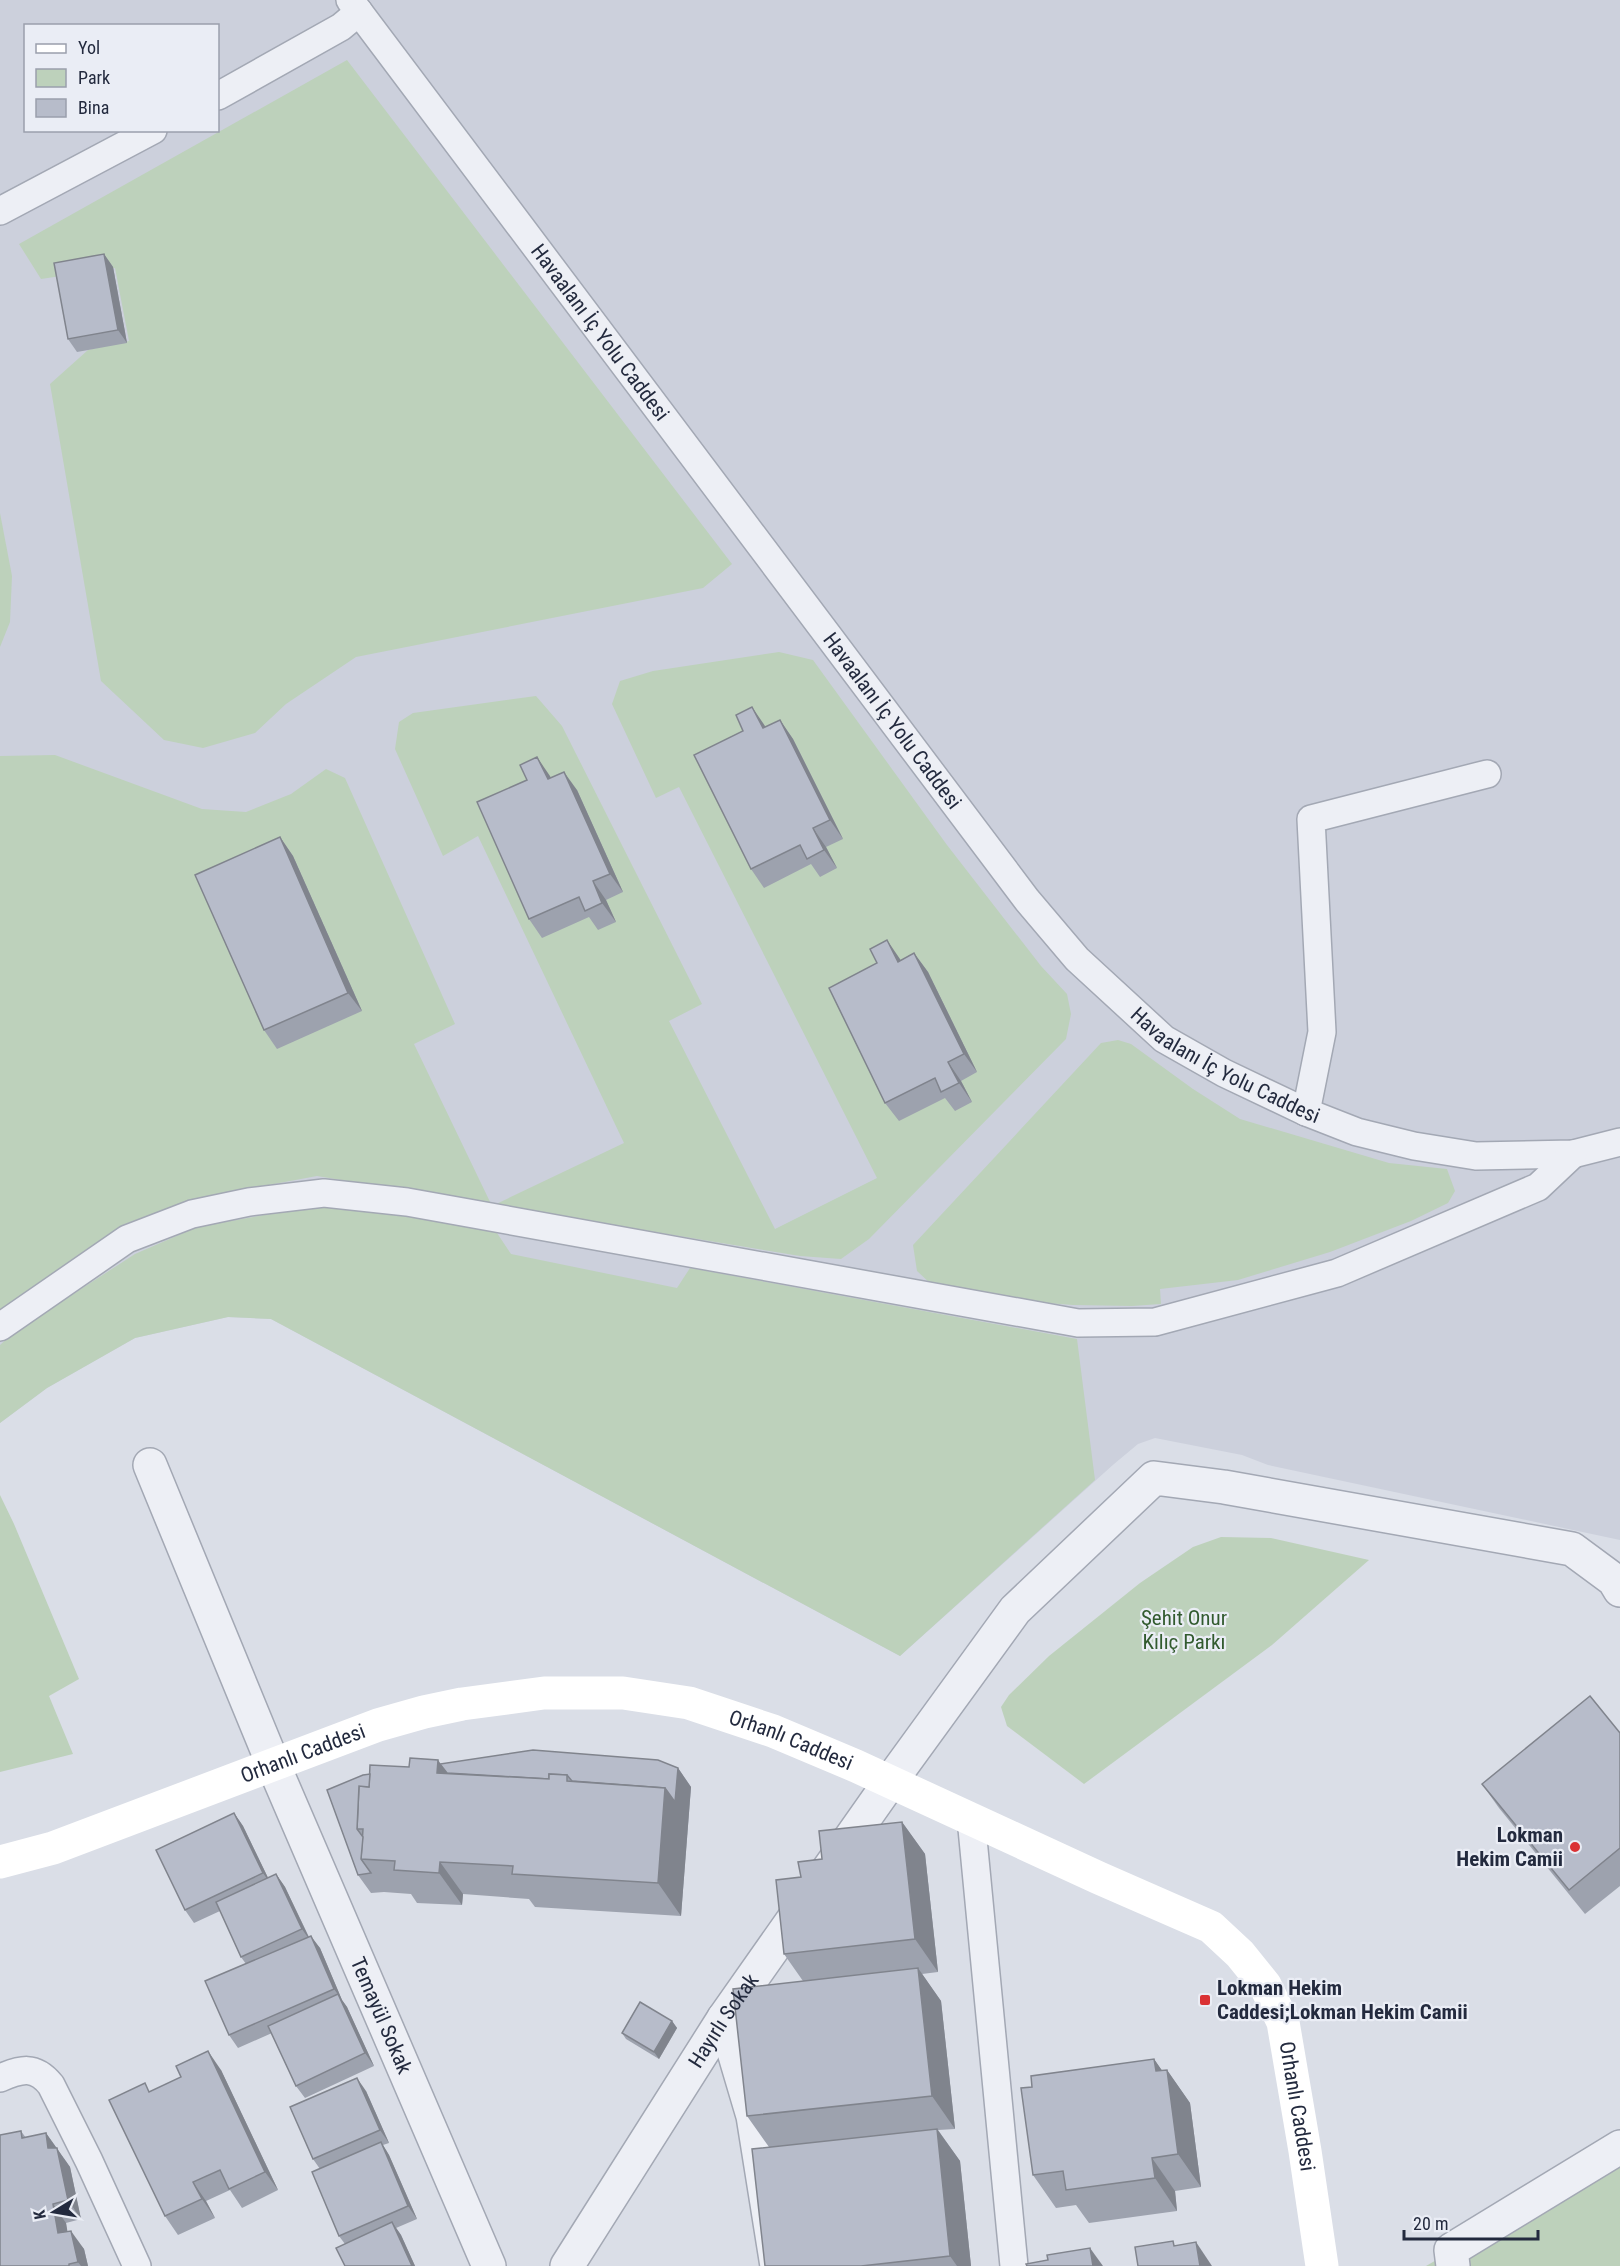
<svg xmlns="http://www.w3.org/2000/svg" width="1620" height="2266" font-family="'Roboto Condensed',sans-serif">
  <rect width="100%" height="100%" fill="#dadee7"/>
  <path fill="#ccd0dc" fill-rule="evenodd" d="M0,0h1620v1540l-352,-75 -26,-10 -87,-17 -17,6 -24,20 -214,192 -629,-337 -43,-2 -93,21 -88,50 -47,35zM26,26h192v104h-192z"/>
  <g fill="#bdd1bb">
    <path d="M347,60l385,504 -29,24 -347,69 -70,47 -31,29 -52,15 -39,-8 -63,-59 -51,-297 38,-34 41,-9 -14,-73 -74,11 -22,-35z"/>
    <path d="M0,513l12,63 -2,46 -10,25z"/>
    <path d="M779,652l34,8 134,185 94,121 26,28 4,20 -5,25 -197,200 -28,20 -41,-3 -483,-80 -124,23 -68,25 -125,86v-554l55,-1 147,54 44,3 45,-18 35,-25 19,9 110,246 -41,20 78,162 132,-63 -146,-307 -35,20 -48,-107 4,-27 14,-9 123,-17 26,30 140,278 -33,17 106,208 102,-51 -198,-391 -23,11 -44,-94 8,-23 33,-10z"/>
    <path d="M1118,1040l13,4 62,45 47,30 149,44 58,6 8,22 -7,12 -37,18 -81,31 -92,28 -78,9 1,15 -29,2 -59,-1 -93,-7 -48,-13 -15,-14 -4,-26 188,-202z"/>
    <path d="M325,1204l66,8 104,18 16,24 166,34 13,-20 387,71 18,141 -195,176 -629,-337 -43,-2 -93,21 -88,50 -47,35v-78l13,-12 122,-79 62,-27z"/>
    <path d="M0,1495l14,29 65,155 -30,17 24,58 -73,18z"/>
    <path d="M1221,1537l50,1 98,22 -97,85 -188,139 -77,-58 -6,-19 8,-12 40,-39 91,-73 53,-36z"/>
    <path d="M1620,2154v112h-194z"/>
  </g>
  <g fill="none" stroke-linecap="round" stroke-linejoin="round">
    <defs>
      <g id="lane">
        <path id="s1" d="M350,0l677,900 50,59 87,80 60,34 82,39 51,20 57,14 62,10 97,-2 47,-12"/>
        <path d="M218,96l123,-69 18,-15"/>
        <path d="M0,211l153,-81"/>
        <path d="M1306,1112l16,-80 -11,-213 176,-45"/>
        <path d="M0,1327l127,-88 65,-25 57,-12 75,-9 83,9 671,121 77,-1 182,-49 201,-86 35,-33"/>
        <path d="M971,1818l43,448"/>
        <path d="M0,2078c21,-9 35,-13 51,7l38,76 48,105"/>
      </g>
      <g id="street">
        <path id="s2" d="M150,1465l123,299 216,502"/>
        <path d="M724,2018l29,98 24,150"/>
        <path id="s3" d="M567,2266l157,-248 166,-236 125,-172 139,-132 70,9 348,62 42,31 6,10"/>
        <path d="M1453,2266l-2,-16 169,-103"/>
      </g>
    </defs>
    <use href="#lane" stroke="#a3a8b4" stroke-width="30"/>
    <use href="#street" stroke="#a3a8b4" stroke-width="36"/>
    <use href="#lane" stroke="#edeff5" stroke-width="27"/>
    <use href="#street" stroke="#edeff5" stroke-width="33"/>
    <path stroke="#fff" stroke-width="33" id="s4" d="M0,1862l53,-14 325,-123 46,-13 38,-8 82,-11h79l66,10 84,28 83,35 243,112 112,49 29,27 25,31 18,37 22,129 17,115"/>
  </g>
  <g fill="#9da2ae">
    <path d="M104,254l9,13 14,76 -50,9 -9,-13z"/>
    <path d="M780,720l13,19 50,100 -17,8 11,21 -17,9 -9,-13 -47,24 -13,-19 15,-142z"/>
    <path d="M551,778l26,12 46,102 -17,8 10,22 -18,8 -9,-13 -47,21 -13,-19z"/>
    <path d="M280,837l13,19 69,155 -85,38 -13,-19z"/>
    <path d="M914,953l14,19 49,100 -16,9 11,21 -17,9 -10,-13 -46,23 -14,-18 16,-143z"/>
    <path d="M1620,1733v153l-35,28 -86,-106 -17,-24z"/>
    <path d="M438,1760l2,4 238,4 13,19 -10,129 -146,-9 -6,-8 -66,-5 -1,11 -45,-2 -6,-9 -27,-2 -13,1 -13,-18 -31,-85 82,-23z"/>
    <path d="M234,1813l9,13 25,52 8,-4 9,13 24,50 11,11 22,52 5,7 27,59 -69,32 -9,-12 -24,-53 -34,15 -9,-13 17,-71 -5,-7 -21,-46 -26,12 -9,-13z"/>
    <path d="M902,1822l23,32 13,118 -16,2 19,27 14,128 -17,1 22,31 11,105h-206l4,-119 -22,-31 56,-135 -19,-27 17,-77z"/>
    <path d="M672,2021l5,7 -18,31 -33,-20 -4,-6z"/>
    <path d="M1154,2059l8,12 5,-1 23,33 11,84 -26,4 2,20 -88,12 -13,-18 -20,3 -23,-33 -1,-88z"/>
    <path d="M221,2070l57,120 -36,18 -12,-18 -24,11 9,17 -37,17 -13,-19 -14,-125z"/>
    <path d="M366,2091l23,52 -6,2 6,10 28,64 -21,9 5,7 14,31h-70v-22l-6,-8 -19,-67 -7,-10z"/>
    <path d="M21,2131l5,7 20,-5 24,34 11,52 -15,4 1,8 17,18 4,17h-88z"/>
  </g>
  <g fill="#80848d">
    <path d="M104,254l9,13 14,76 -9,-13z"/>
    <path d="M752,707l13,19 11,21 -13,-19z"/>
    <path d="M780,720l13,19 50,100 -13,-19z"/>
    <path d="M537,757l13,19 11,22 -13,-19z"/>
    <path d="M564,772l13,18 46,102 -13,-18z"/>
    <path d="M813,828l13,19 11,21 -13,-18z"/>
    <path d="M280,837l13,19 69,155 -14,-18z"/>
    <path d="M593,881l13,19 10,22 -14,-19z"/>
    <path d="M887,940l13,19 11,21 -13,-18z"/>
    <path d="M914,953l14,19 49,100 -13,-18z"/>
    <path d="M948,1062l13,19 11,21 -13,-19z"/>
    <path d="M438,1760l19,28 -20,-15z"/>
    <path d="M678,1768l13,19 -10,129 -23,-33 7,-95z"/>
    <path d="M234,1813l9,13 29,60 -9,-13z"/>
    <path d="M902,1822l23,32 13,118 -23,-33z"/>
    <path d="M440,1862l23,32 -1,11 -23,-32z"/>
    <path d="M276,1874l9,13 26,55 -9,-13z"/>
    <path d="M311,1936l9,12 22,52 5,7 27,59 -9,-13 -26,-57 -5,-7z"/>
    <path d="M918,1968l23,33 14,128 -23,-33z"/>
    <path d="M672,2021l5,7 -18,31 -5,-7z"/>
    <path d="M208,2051l13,19 57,120 -13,-18z"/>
    <path d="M1154,2059l14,20 -1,-9 23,33 11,84 -23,-33 -22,-83z"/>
    <path d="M357,2078l9,13 23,52 -9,-13z"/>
    <path d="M937,2129l23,32 11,105h-14l-7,-10z"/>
    <path d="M46,2133l24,34 11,52 -13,-19 -20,-52z"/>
    <path d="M381,2142l8,13 28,64 -9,-13z"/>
    <path d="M1152,2158l23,33 2,20 -22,-33z"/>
    <path d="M193,2182l13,19 9,17 -13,-19z"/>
    <path d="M53,2204l13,19 5,29 -13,-19z"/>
    <path d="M392,2222l9,13 14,31h-3z"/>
    <path d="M71,2231l13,18 4,17h-7l-3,-4z"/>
    <path d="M1196,2242l16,24h-12z"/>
    <path d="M1090,2248l13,18h-10z"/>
  </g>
  <g fill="#b7bcca" stroke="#80848d" stroke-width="1.5">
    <path d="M104,254l14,76 -50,9 -14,-76z"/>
    <path d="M752,707l11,21 17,-8 50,100 -17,8 11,22 -17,9 -7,-14 -49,24 -57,-114 49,-24 -7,-16z"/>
    <path d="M537,757l11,22 16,-7 46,102 -17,7 9,22 -17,8 -6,-14 -50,22 -52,-117 50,-22 -7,-15z"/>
    <path d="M280,837l68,156 -84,37 -69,-155z"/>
    <path d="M887,940l11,22 16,-9 50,101 -16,8 11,21 -18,9 -6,-14 -50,25 -56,-115 48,-25 -7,-14z"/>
    <path d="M1590,1696l30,37v115l-51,42 -87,-106z"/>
    <path d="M533,1750l125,10 20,8 -3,34 -10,-14 -93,-7 -5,-6 -18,-1v5l-102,-6 -7,-9z"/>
    <path d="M410,1758l28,2 -1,13 112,6v-5l18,1v6l98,7 -7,95 -146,-9 1,-8 -73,-4 -1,11 -45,-3 1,-9 -34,-2 2,-30h-6l2,-43 10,1 1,-22 39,2z"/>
    <path d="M370,1774l-1,13 -10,-1 -2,43 6,8 -2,22 10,14 -13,2 -31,-85 36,-15z"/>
    <path d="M234,1813l29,60 -78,37 -29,-60z"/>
    <path d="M902,1822l13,117 -131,15 -8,-74 25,-3 -3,-15 24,-3 -3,-28z"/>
    <path d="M276,1874l26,55 -61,28 -25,-55z"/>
    <path d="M311,1936l23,53 -105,46 -24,-54z"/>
    <path d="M918,1968l14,128 -185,20 -14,-127z"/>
    <path d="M338,1994l27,59 -69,33 -28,-60z"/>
    <path d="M640,2002l32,19 -18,31 -32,-19z"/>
    <path d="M208,2051l57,121 -36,17 -9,-19 -27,12 9,17 -37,17 -56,-116 36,-17 4,9 32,-15 -5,-11z"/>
    <path d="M1154,2059l2,12 11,-1 11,84 -26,4 3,20 -89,12 -3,-19 -30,4 -12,-87 11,-1 -1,-11z"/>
    <path d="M357,2078l23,52 -67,29 -23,-52z"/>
    <path d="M937,2129l13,127 -89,10h-96l-13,-117z"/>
    <path d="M21,2131l1,7 24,-5 2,15h9l11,52 -15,4 5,29 13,-2 7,31 -9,2v2h-69v-131z"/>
    <path d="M381,2142l27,64 -69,30 -27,-64z"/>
    <path d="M392,2222l20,44h-67l-9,-18z"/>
    <path d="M1173,2241l1,5 22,-4 4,24h-62l-3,-19z"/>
    <path d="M1090,2248l3,18h-66l-1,-2 22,-4 -1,-5z"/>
  </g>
  <g fill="#da3134" stroke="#eaedf5" stroke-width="2">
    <circle cx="1575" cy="1847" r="6"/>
    <rect x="1199" y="1994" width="12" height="12" rx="3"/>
  </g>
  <g text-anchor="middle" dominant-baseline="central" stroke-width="4.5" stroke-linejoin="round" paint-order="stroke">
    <g font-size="21" fill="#232a3e" stroke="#eaedf5">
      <text stroke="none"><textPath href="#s1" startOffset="416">Havaalanı İç Yolu Caddesi</textPath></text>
      <text stroke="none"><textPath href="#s1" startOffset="902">Havaalanı İç Yolu Caddesi</textPath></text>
      <text stroke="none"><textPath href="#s1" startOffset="1388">Havaalanı İç Yolu Caddesi</textPath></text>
      <text stroke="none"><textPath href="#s4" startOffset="826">Orhanlı Caddesi</textPath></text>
      <text stroke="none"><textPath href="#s4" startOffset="322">Orhanlı Caddesi</textPath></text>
      <text stroke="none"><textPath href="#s2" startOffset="597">Temayül Sokak</textPath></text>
      <text stroke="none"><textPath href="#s3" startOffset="291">Hayırlı Sokak</textPath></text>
      <text stroke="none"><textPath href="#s4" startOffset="1492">Orhanlı Caddesi</textPath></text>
    </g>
    <g font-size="21" fill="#325b2f" stroke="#eaedf5">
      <text x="1184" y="1618">Şehit Onur<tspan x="1184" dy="24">Kılıç Parkı</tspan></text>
    </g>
    <g font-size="21" font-weight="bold" fill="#232a3e" stroke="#eaedf5" text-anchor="end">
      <text x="1563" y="1835">Lokman<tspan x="1563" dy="24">Hekim Camii</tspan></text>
      <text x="1217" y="1988" text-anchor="start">Lokman Hekim<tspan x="1217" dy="24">Caddesi;Lokman Hekim Camii</tspan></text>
    </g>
  </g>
  <rect x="24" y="24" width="195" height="108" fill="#eaedf5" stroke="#9a9fac" stroke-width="1.5"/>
  <rect x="36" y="44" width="30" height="9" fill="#ffffff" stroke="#9a9fac" stroke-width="1.5"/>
  <text x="78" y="54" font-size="18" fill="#232a3e">Yol</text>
  <rect x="36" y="69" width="30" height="18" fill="#bdd1bb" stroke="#9a9fac" stroke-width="1.5"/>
  <text x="78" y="84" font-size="18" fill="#232a3e">Park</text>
  <rect x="36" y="99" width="30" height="18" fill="#b7bcca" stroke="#9a9fac" stroke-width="1.5"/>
  <text x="78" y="114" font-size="18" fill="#232a3e">Bina</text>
  <g transform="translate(54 2212) rotate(259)" stroke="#eaedf5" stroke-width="4.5" paint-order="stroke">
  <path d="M0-4.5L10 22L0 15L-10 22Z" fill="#232a3e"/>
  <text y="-9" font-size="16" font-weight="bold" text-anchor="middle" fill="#232a3e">K</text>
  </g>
  <path d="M1404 2230v9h134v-9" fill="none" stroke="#232a3e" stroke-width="3"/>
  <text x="1413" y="2230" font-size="18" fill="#232a3e" stroke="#eaedf5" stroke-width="4.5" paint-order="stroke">20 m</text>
</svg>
